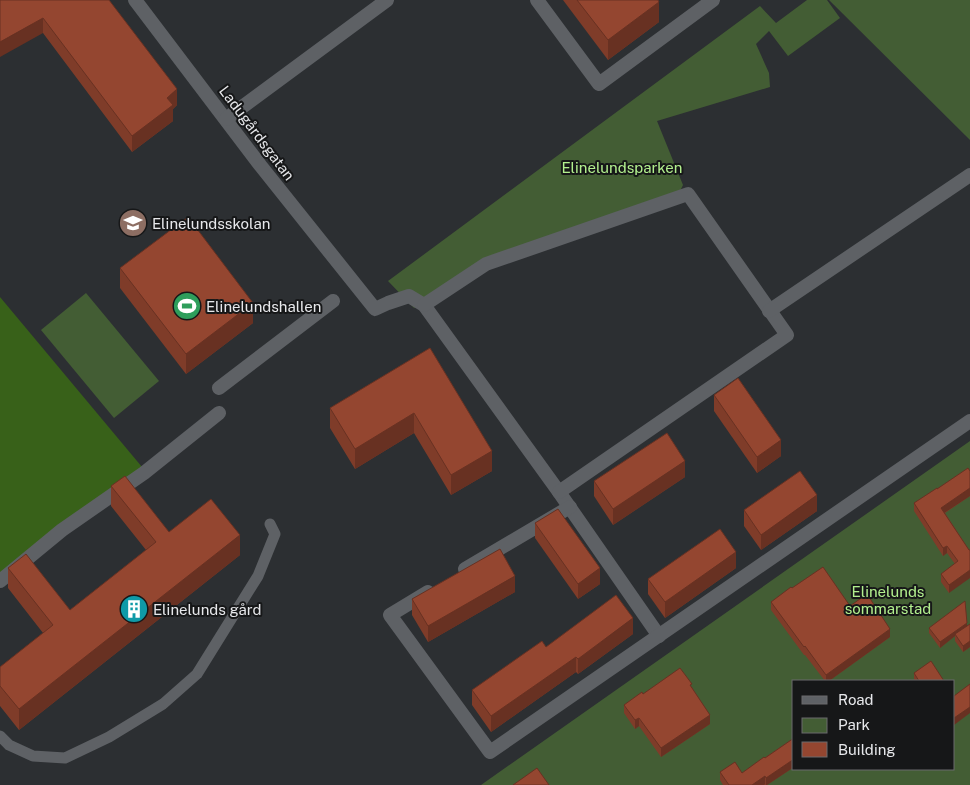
<svg xmlns="http://www.w3.org/2000/svg" width="970" height="785" font-family="'Public Sans',sans-serif">
  <rect width="100%" height="100%" fill="#2c2f32"/>
  <g fill="#435d34" fill-rule="evenodd">
    <path d="M807,0h20l13,18 -52,38 -19,-25 -13,13 13,29 1,14 -113,34 26,64 -8,16 -204,70 -57,37 -26,-27 372,-275 16,17z"/>
    <path d="M829,0h141v140z"/>
    <path d="M86,293l73,88 -45,37 -73,-88z"/>
    <path d="M970,441v344h-489zM794,681h160v88h-160z"/>
  </g>
  <path fill="#386119" d="M0,297l142,170 -142,109z"/>
  <g fill="none" stroke-linecap="round" stroke-linejoin="round">
    <path stroke="#5e6165" stroke-width="11" d="M0,736l9,9 24,11 32,2 44,-21 54,-33 34,-30 61,-98 17,-42 -5,-10"/>
    <g stroke="#5e6165" stroke-width="14">
      <path d="M135,0l125,165 115,144 13,-6 21,-7 15,9 135,187 100,144"/>
      <path d="M537,0l62,84 114,-84"/>
      <path d="M226,119l161,-119"/>
      <path d="M424,305l62,-41 202,-70 99,141 -228,157"/>
      <path d="M769,311l201,-136"/>
      <path d="M219,388l114,-87"/>
      <path d="M465,569l105,-62"/>
      <path d="M0,581l62,-51 82,-57 75,-60"/>
      <path d="M428,592l-38,23 100,137 480,-331"/>
    </g>
  </g>
  <g fill="#7f3c29">
    <path d="M0,0h109l68,105 -4,4v12l-41,31 -89,-119z"/>
    <path d="M563,0h95l1,22 -51,38z"/>
    <path d="M120,268l133,55 -67,51 -66,-86z"/>
    <path d="M430,348l62,123 -41,24 -37,-62 -59,36 -25,-41v-20z"/>
    <path d="M714,395l67,61 -24,17 -43,-62z"/>
    <path d="M970,471v25l-25,17 24,37 -20,43 -8,-11v-8l14,-10 -8,-11 -4,3 -29,-45v-8l23,-14z"/>
    <path d="M685,477l-72,48 -19,-29v-15z"/>
    <path d="M111,486l58,46 71,23 -221,175 -19,-24v-39l43,-34 -35,-45v-20l62,42 76,-60 -35,-44z"/>
    <path d="M744,510l73,1 -56,39 -17,-24z"/>
    <path d="M535,523l65,61 -22,15 -43,-61z"/>
    <path d="M736,568l-71,50 -17,-24v-15z"/>
    <path d="M792,588l58,18 40,31 -61,44h-4l-20,-26h-1l-33,-45v-8z"/>
    <path d="M515,592l-87,50 -16,-27v-16z"/>
    <path d="M970,624v23l-7,5 -8,-11v-5l-15,12 -11,-15v-5l38,-1z"/>
    <path d="M633,634l-55,40 -2,-2 -85,60 -19,-27v-15l74,-43z"/>
    <path d="M914,673l30,8h-29l-1,-2z"/>
    <path d="M692,687l18,37 -49,33 -22,-31 -4,3 -11,-16v-8l19,-11z"/>
    <path d="M794,738v29l-27,18h-44l-3,-5v-8l22,1z"/>
  </g>
  <g fill="#683122">
    <path d="M659,2v20l-51,38v-20z"/>
    <path d="M43,18v15l-43,24v-15z"/>
    <path d="M177,89v16l-4,4v12l-41,31v-16l35,-38z"/>
    <path d="M253,303v20l-67,51v-20z"/>
    <path d="M414,413v20l-59,36v-20z"/>
    <path d="M781,440v16l-24,17v-16z"/>
    <path d="M492,451v20l-41,24v-20z"/>
    <path d="M685,461v16l-72,48v-16z"/>
    <path d="M970,488v8l-29,19v-7z"/>
    <path d="M817,495v16l-56,39v-15z"/>
    <path d="M240,535v20l-221,175v-21z"/>
    <path d="M947,546v7l-4,3v-8z"/>
    <path d="M736,552v16l-71,50v-16z"/>
    <path d="M600,568v16l-22,15v-15z"/>
    <path d="M970,570v8l-21,15v-8z"/>
    <path d="M515,576v16l-87,50v-16z"/>
    <path d="M633,618v16l-55,40v-15z"/>
    <path d="M967,623v5l-12,6v2l-15,12v-6z"/>
    <path d="M890,629v8l-61,44h-3v-6z"/>
    <path d="M970,641v6l-7,5v-6z"/>
    <path d="M576,657v15l-85,60v-16z"/>
    <path d="M970,707v6l-16,12v-7z"/>
    <path d="M710,715v9l-49,33v-9z"/>
    <path d="M639,718v8l-4,3v-9z"/>
    <path d="M794,759v8l-27,18h-1v-7z"/>
    <path d="M765,776v8l-1,1h-12z"/>
  </g>
  <g fill="#944630" stroke="#683122">
    <path d="M0,0h109l68,89 -10,9 6,7 -41,31 -89,-118 -43,24z"/>
    <path d="M577,0h81l1,2 -51,38z"/>
    <path d="M188,217l65,86 -67,51 -66,-86z"/>
    <path d="M430,348l62,103 -41,24 -37,-62 -59,36 -25,-41z"/>
    <path d="M738,378l43,62 -24,17 -43,-62z"/>
    <path d="M667,433l18,28 -72,48 -19,-28z"/>
    <path d="M968,468l2,3v17l-29,20 28,42h1v20l-21,15 -8,-11 17,-13 -11,-15 -4,2 -29,-45 23,-15v1z"/>
    <path d="M800,471l17,24 -56,40 -17,-25z"/>
    <path d="M125,476l44,56 42,-33 29,36 -221,174 -19,-23v-19l53,-42 -45,-57 18,-14 44,56 86,-68 -45,-56z"/>
    <path d="M558,509l42,59 -22,16 -43,-61z"/>
    <path d="M720,529l16,23 -71,50 -17,-23z"/>
    <path d="M500,549l15,27 -87,50 -16,-27z"/>
    <path d="M823,567l27,39 17,-12 23,35 -64,46 -21,-29 -1,1 -33,-45 20,-15 1,1z"/>
    <path d="M616,595l17,23 -55,41 -2,-2 -85,59 -19,-26 70,-49 4,6z"/>
    <path d="M965,601l2,22 -27,19 -11,-14z"/>
    <path d="M970,624v17l-7,5 -8,-12z"/>
    <path d="M931,661l13,20h-25l-5,-8z"/>
    <path d="M680,668l12,16 -2,1 20,30 -49,33 -22,-30 -4,2 -11,-15 18,-13 1,2z"/>
    <path d="M970,684v23l-16,11v-23v1z"/>
    <path d="M794,738v21l-28,19 -1,-2 -13,9h-23l-9,-13 15,-10 7,11 22,-16 1,1z"/>
    <path d="M537,768l12,17h-36z"/>
  </g>
  <defs>
    <symbol id="school-disc" viewBox="-11 -11 22 22"><circle r="9.5" fill="#8d6e63" stroke="#161718"/><path d="M0-5L7-2L0 1L-7-2ZM-4 1L0 2.5L4 1V4Q0 6-4 4Z" fill="#fff"/></symbol>
    <symbol id="stadium-disc" viewBox="-11 -11 22 22"><circle r="9.5" fill="#2e9e5b" stroke="#161718"/><path d="M0-5a6.5 5 0 1 0 0 10a6.5 5 0 1 0 0-10ZM-3.5-1.8h7v3.6h-7Z" fill="#fff"/></symbol>
    <symbol id="building-disc" viewBox="-11 -11 22 22"><circle r="9.5" fill="#0f9aa8" stroke="#161718"/><path d="M-4-6H4V6H1V3H-1V6H-4ZM-2.5-4.3h1.7v1.8h-1.7ZM.8-4.3h1.7v1.8H.8ZM-2.5-1h1.7V.8h-1.7ZM.8-1h1.7V.8H.8Z" fill="#fff"/></symbol>
  </defs>
  <g fill-rule="evenodd">
    <use href="#school-disc" x="117" y="207" width="32" height="32"/>
    <use href="#stadium-disc" x="171" y="290" width="32" height="32"/>
    <use href="#building-disc" x="118" y="593" width="32" height="32"/>
  </g>
  <g text-anchor="middle" dominant-baseline="central" stroke-width="4" stroke-linejoin="round" paint-order="stroke">
    <g font-size="15" fill="#e7e8eb" stroke="#161718">
      <text transform="translate(257 133) rotate(53)">Ladugårdsgatan</text>
    </g>
    <g font-size="15" fill="#b2ef8e" stroke="#161718">
      <text x="622" y="167">Elinelundsparken</text>
      <text x="888" y="591">Elinelunds<tspan x="888" dy="17">sommarstad</tspan></text>
    </g>
    <g font-size="15" fill="#e7e8eb" stroke="#161718" text-anchor="start">
      <text x="152" y="223">Elinelundsskolan</text>
      <text x="206" y="306">Elinelundshallen</text>
      <text x="153" y="609">Elinelunds gård</text>
    </g>
  </g>
  <rect x="792" y="680" width="162" height="90" fill="#161718" stroke="#6a6b6c"/>
  <rect x="802" y="696" width="25" height="8" fill="#5e6165" stroke="#6a6b6c"/>
  <text x="838" y="705" font-size="15" fill="#e7e8eb">Road</text>
  <rect x="802" y="718" width="25" height="15" fill="#435d34" stroke="#6a6b6c"/>
  <text x="838" y="730" font-size="15" fill="#e7e8eb">Park</text>
  <rect x="802" y="742" width="25" height="15" fill="#944630" stroke="#6a6b6c"/>
  <text x="838" y="755" font-size="15" fill="#e7e8eb">Building</text>
</svg>
